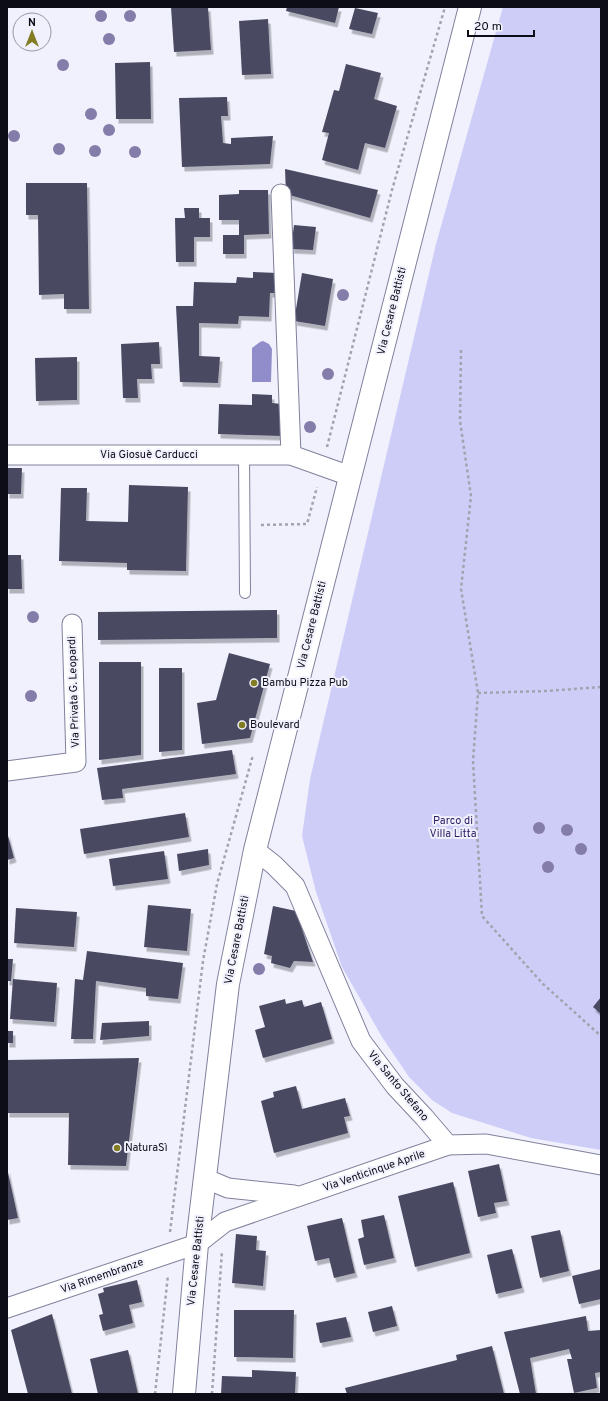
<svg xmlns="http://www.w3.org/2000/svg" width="608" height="1401" font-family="Overpass,sans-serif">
  <defs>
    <filter id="shadow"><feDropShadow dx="2.5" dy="4.5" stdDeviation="0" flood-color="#0004"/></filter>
  </defs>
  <rect width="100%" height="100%" fill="#f0f1fd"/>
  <path fill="#cecdf7" d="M503,7h98v1143l-70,-12 -79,-25 -20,-13 -23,-23 -27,-40 -40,-70 -26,-75 -14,-56 8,-57 126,-535z"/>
  <path fill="#908dca" d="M263,341l6,3 3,5 -1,33h-19v-34l8,-6z"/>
  <g fill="#4a4962" filter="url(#shadow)">
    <path d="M171,7h37l3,43 -37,2z"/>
    <path d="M287,7h52l-4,16 -49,-12z"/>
    <path d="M355,8l23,5 -6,21 -23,-5z"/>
    <path d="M268,19l3,55 -29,1 -3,-54z"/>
    <path d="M150,62l1,57h-35l-1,-56z"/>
    <path d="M346,64l35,9 -7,26 23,7 -12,42 -20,-5 -7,27 -36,-10 7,-27 -7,-1 12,-42 5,1z"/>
    <path d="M227,97l1,19h-7l2,27 8,1v-6l42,-2 -3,28 -88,3 -3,-69z"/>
    <path d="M285,169l93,21 -8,28 -84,-24z"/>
    <path d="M26,183h61l2,126h-25v-15l-25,1 -1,-80h-12z"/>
    <path d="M239,190h29l1,44 -25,1v19h-21v-19h16v-15h-20v-25l20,-1z"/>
    <path d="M184,208h15v10h11v19h-16v25h-18l-1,-44h10z"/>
    <path d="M294,225l22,2 -3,23 -22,-1z"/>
    <path d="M253,272l25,1 -1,20h-7l-1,24 -30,-1 -1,8 -39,-1v33l21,1 -2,26 -38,-1 -4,-76h17l1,-24 42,1 1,-6 16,1z"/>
    <path d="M302,273l31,6 -8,47 -31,-5z"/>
    <path d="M159,342l1,22h-9l1,15h-15l1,19h-15l-2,-54z"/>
    <path d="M77,357v43l-41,1 -1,-43z"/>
    <path d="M252,394l20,1v8l10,1 -1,32 -63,-2 1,-30 33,1z"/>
    <path d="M7,468h15l-1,26h-14z"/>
    <path d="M129,485l59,2 -2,84 -59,-1v-7l-68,-2 2,-73h26l-1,33 42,1z"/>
    <path d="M7,555h14l1,34h-15z"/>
    <path d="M277,610v28l-179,2v-28z"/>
    <path d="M229,653l41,11 -20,74 -48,6 -5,-41 19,-3z"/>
    <path d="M99,662h42v93l-42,5z"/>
    <path d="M159,668h23v82l-23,2z"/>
    <path d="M232,750l4,24 -114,15 1,9 -21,2 -5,-32z"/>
    <path d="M185,813l4,24 -105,17 -4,-25z"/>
    <path d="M7,832l7,26 -7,2z"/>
    <path d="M208,849l1,16 -30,6 -2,-17z"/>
    <path d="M164,851l4,28 -55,7 -4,-27z"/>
    <path d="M148,905l43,4 -4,42 -43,-4z"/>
    <path d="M273,906l23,5 17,51 -19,-1 -4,7 -19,-5 1,-7 -8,-2z"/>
    <path d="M16,908l61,4 -3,35 -60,-4z"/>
    <path d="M87,951l96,12 -5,36 -32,-3v-8l-50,-7 -3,58h-22l4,-60 8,1z"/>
    <path d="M7,959h6l-2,22h-4z"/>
    <path d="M13,979l44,4 -3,39 -44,-3z"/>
    <path d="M601,997v17l-8,-7z"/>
    <path d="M285,999l1,5 16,-4 2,7 17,-5 11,37 -69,19 -8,-28 10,-3 -6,-21z"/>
    <path d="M149,1021v15l-49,4 2,-17z"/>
    <rect x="7" y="1031" width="6" height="12"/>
    <path d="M139,1058l-13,108 -58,-1 1,-52h-62v-53z"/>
    <path d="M296,1086l6,23 43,-11 5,18 -6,1 4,16 -74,20 -13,-52 13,-4 -1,-5z"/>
    <path d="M499,1164l8,37 -13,2 2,10 -18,4 -10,-46z"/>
    <path d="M7,1168l11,50 -11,2z"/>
    <path d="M453,1182l17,71 -55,14 -17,-71z"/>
    <path d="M384,1215l10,43 -30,7 -6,-26 6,-2 -3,-17z"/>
    <path d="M342,1218l13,55 -21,5 -5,-20 -14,3 -8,-35z"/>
    <path d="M560,1230l9,41 -29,7 -9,-42z"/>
    <path d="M236,1234l21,2 -1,14 10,1 -3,35 -31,-3z"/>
    <path d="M512,1249l10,39 -26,6 -9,-39z"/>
    <path d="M601,1269v30l-22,5 -7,-28z"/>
    <path d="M137,1280l5,22 -13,3 4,18 -30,8 -4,-16 4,-1 -5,-20 6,-2 -1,-4z"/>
    <path d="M392,1306l5,20 -24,6 -5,-20z"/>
    <path d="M234,1310h60l-1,48 -59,-1z"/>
    <path d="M52,1314l20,80h-44l-17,-64z"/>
    <path d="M586,1316l2,15 13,-1v42l-6,1 2,15 -23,5 -7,-34h5l-3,-10 -39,9 6,36h-16l-16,-62z"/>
    <path d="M346,1317l5,20 -31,6 -4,-20z"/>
    <path d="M492,1346l12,48h-157l-2,-6 112,-28 -1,-5z"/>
    <path d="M128,1350l10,44h-40l-8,-35z"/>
    <path d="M252,1370l44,2 -1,22h-74l1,-18 30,1z"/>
  </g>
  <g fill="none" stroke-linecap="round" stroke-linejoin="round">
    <defs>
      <path id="service" d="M244,455l1,138"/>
      <g id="minor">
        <path d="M281,194l10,261"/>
        <path d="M7,455h284l59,21"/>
        <path d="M7,771l69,-9 -4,-138"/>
        <path d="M255,850l19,15 21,21 66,155 34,45 29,31 24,28"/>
        <path d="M204,1178l24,10 66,7"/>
        <path d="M7,1308l190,-64 28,-22 223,-77 38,-1 115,21"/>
      </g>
      <path id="secondary" d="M184,1394l13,-150 31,-260 27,-134 215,-843"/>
    </defs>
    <use href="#service" stroke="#81809c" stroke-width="12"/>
    <use href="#minor" stroke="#81809c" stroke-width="21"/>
    <use href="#secondary" stroke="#81809c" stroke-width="24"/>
    <g stroke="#a2a3ae" stroke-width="2.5" stroke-dasharray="3 3" stroke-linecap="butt">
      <path d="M461,350l-1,71 11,75 -10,93 17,104 -5,68 9,155 61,68 58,52"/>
      <path d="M327,447l65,-257 53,-183"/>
      <path d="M261,525l46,-1 10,-37"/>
      <path d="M478,693l68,-2 55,-4"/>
      <path d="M170,1232l33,-271 14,-77 36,-129"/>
      <path d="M155,1394l13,-119"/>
      <path d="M212,1394l10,-143"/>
    </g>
    <use href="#service" stroke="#fff" stroke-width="10"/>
    <use href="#minor" stroke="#fff" stroke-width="19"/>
    <use href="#secondary" stroke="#fff" stroke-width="22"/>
  </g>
  <g fill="#847ca9">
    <circle cx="101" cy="16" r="6"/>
    <circle cx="130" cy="16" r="6"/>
    <circle cx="109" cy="39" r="6"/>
    <circle cx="63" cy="65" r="6"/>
    <circle cx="91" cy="114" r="6"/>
    <circle cx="109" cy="130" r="6"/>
    <circle cx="14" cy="136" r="6"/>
    <circle cx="59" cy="149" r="6"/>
    <circle cx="95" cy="151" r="6"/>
    <circle cx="135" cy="152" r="6"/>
    <circle cx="343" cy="295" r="6"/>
    <circle cx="328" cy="374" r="6"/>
    <circle cx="310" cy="427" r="6"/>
    <circle cx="33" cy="617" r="6"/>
    <circle cx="31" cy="696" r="6"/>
    <circle cx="539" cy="828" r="6"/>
    <circle cx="567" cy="830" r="6"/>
    <circle cx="581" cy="849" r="6"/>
    <circle cx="548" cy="867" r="6"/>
    <circle cx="259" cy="969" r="6"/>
  </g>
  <g fill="#827c23" stroke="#f0f1fd" stroke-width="1.5">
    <circle cx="254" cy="683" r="4"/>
    <circle cx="242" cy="725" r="4"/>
    <circle cx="117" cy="1148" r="4"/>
  </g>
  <g text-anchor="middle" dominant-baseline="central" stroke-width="4" stroke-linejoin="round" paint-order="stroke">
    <g font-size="11" fill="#0d0d17" stroke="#f0f1fd">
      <text transform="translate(392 311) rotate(-76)">Via Cesare Battisti</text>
      <text x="149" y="455">Via Giosuè Carducci</text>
      <text transform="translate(312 625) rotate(-76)">Via Cesare Battisti</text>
      <text transform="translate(74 692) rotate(-92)">Via Privata G. Leopardi</text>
      <text transform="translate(237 940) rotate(-79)">Via Cesare Battisti</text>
      <text transform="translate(398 1086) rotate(50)">Via Santo Stefano</text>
      <text transform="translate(374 1171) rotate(-19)">Via Venticinque Aprile</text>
      <text transform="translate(196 1261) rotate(-84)">Via Cesare Battisti</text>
      <text transform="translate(102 1276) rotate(-19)">Via Rimembranze</text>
    </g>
    <g font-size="11" fill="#0d0d17" stroke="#f0f1fd" text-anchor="start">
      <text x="262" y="683">Bambu Pizza Pub</text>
      <text x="250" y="725">Boulevard</text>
      <text x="125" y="1148">NaturaSì</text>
    </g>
    <g font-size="11" fill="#2b1c64" stroke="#f0f1fd">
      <text x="453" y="821">Parco di<tspan x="453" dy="13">Villa Litta</tspan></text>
    </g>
  </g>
  <rect width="608" height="1401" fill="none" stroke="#0d0d17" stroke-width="16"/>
  <g transform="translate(32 32)"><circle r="19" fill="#f0f1fd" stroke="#9596a1"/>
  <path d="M0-3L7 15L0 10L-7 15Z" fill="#827c23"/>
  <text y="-6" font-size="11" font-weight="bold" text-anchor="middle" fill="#0d0d17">N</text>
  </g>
  <path d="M468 30v6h66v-6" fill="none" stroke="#0d0d17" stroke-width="2"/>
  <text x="474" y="30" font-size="12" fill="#0d0d17" stroke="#f0f1fd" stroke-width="3" paint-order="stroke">20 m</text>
</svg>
